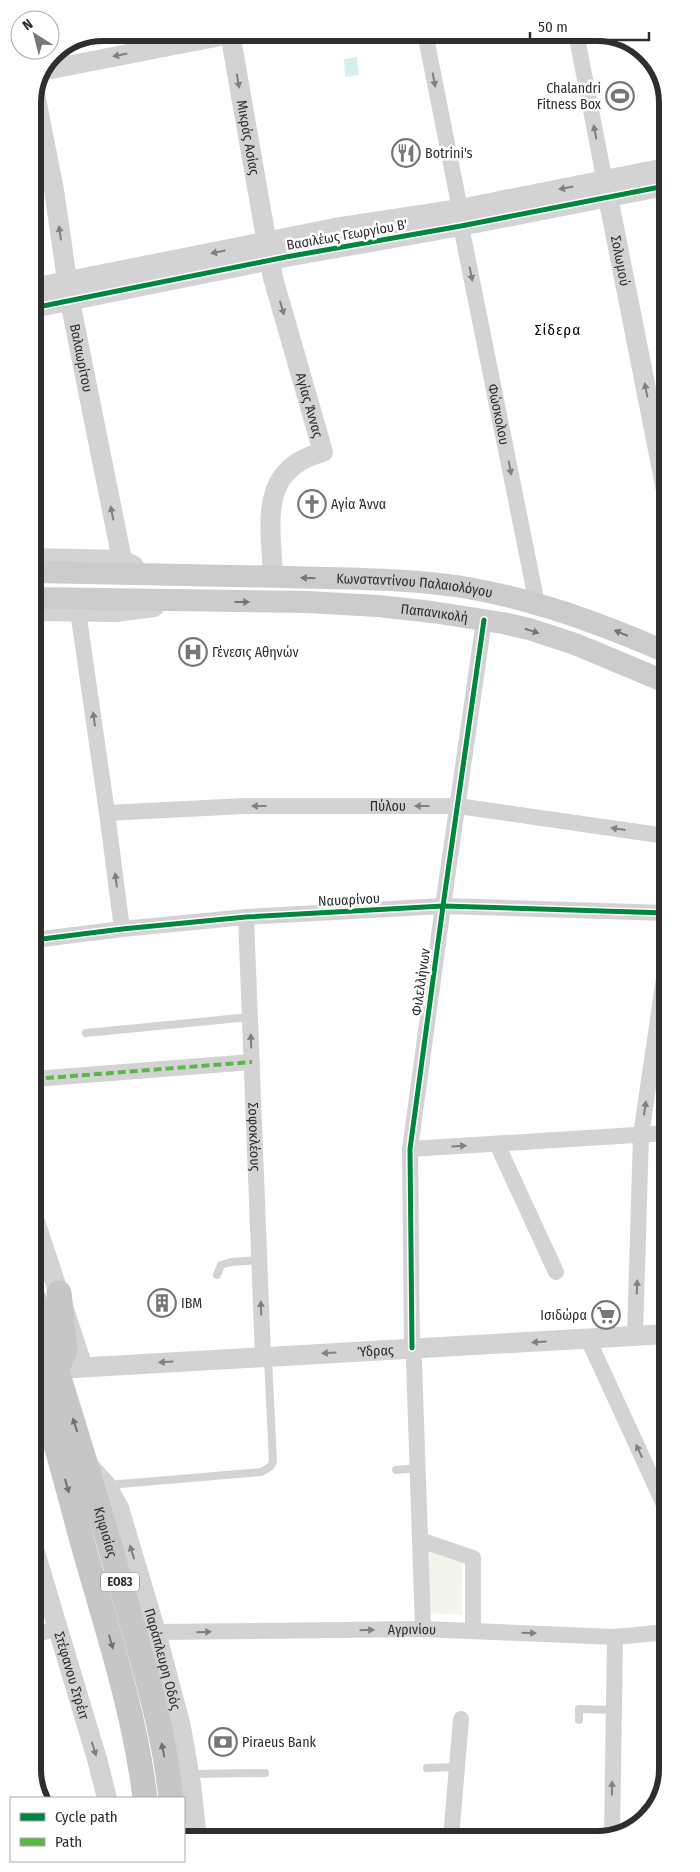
<svg xmlns="http://www.w3.org/2000/svg" width="700" height="1872" font-family="'Fira Sans Condensed',sans-serif">
  <rect width="100%" height="100%" fill="#fff"/>
  <path fill="#f3f4ec" d="M422,1544l41,12 -1,59 -36,-2z"/>
  <path fill="#d9eef0" d="M357,57l2,18 -14,2 -1,-18z"/>
  <g fill="none" stroke-linecap="round" stroke-linejoin="round">
    <g stroke="#d3d3d3" stroke-width="8">
      <path d="M86,1033l164,-16"/>
      <path d="M217,1275l4,-10 10,-3 28,-2"/>
      <path d="M396,1470l22,-2"/>
      <path d="M108,1485l153,-13 9,-5 3,-5 -5,-104"/>
      <path d="M579,1720v-11l34,1"/>
      <path d="M427,1768l30,-1"/>
      <path d="M190,1774l75,-1"/>
    </g>
    <g stroke="#d3d3d3" stroke-width="16">
      <path d="M425,33l35,176"/>
      <path d="M576,33l31,160"/>
      <path id="s1" d="M461,226l76,378"/>
      <path d="M78,611l29,202 15,116"/>
      <path id="s2" d="M107,813l138,-7h213l208,30"/>
      <path id="s3" d="M246,917l17,440"/>
      <path d="M34,940l88,-11 124,-12 197,-11 223,7"/>
      <path d="M34,1079l218,-17"/>
      <path d="M497,1144l59,128"/>
      <path d="M410,1149l257,-16"/>
      <path d="M635,1336l6,-201 25,-170"/>
      <path d="M588,1339l79,172"/>
      <path d="M412,1348l-2,-199 33,-243 41,-286"/>
      <path d="M414,1361l9,268"/>
      <path d="M420,1540l53,18v73"/>
      <path id="s4" d="M156,1632l267,-3 192,8 52,-5"/>
      <path d="M35,1635l22,-7"/>
      <path d="M612,1837l3,-200"/>
      <path d="M451,1838l10,-119"/>
    </g>
    <g stroke="#d3d3d3" stroke-width="20">
      <path id="s5" d="M230,33l43,245 50,174c-66,17 -52,72 -50,125"/>
      <path d="M46,70l190,-37"/>
      <path id="s6" d="M35,94l19,96 16,111 52,259"/>
      <path id="s7" d="M608,197l58,293"/>
      <path d="M33,288l302,-60 125,-19 205,-41"/>
      <path d="M33,308l253,-51 175,-31 204,-40"/>
      <path d="M33,558l89,2 12,6"/>
      <path d="M33,611l83,1 38,-5"/>
      <path d="M34,1218l49,149"/>
      <path id="s8" d="M57,1369l610,-35"/>
      <path id="s9" d="M87,1464l19,21 13,23 37,124 25,95 10,57 6,55"/>
      <path id="s10" d="M35,1552l62,207 10,39"/>
    </g>
    <g stroke="#ccc" stroke-width="22">
      <path id="s11" d="M33,572c85,2 169,3 254,5 60,2 122,1 181,11 69,12 134,36 198,64"/>
      <path id="s12" d="M33,598l274,4 71,4 54,6 71,11 26,6 46,15 91,38"/>
    </g>
    <g stroke="#c6c6c6" stroke-width="25">
      <path id="s13" d="M34,1299c32,99 62,197 90,297 19,66 40,134 47,202"/>
      <path d="M59,1364l6,-14 -6,-57"/>
      <path d="M34,1372c20,60 35,122 52,183 23,80 49,160 59,243"/>
    </g>
    <path stroke="#58b947" stroke-width="4" stroke-dasharray="8 4" stroke-linecap="butt" d="M34,1079l218,-17"/>
    <defs>
      <g id="cycleway">
        <path d="M33,308l253,-51 175,-31 204,-40"/>
        <path d="M34,940l88,-11 124,-12 197,-11 223,7"/>
        <path d="M412,1348l-2,-199 33,-243 41,-286"/>
      </g>
    </defs>
    <use href="#cycleway" stroke="#fff" stroke-width="8"/>
    <use href="#cycleway" stroke="#00873e" stroke-width="5"/>
  </g>
  <defs><path id="oneway-solid" d="M-6-.8H1V-3.2L6.5 0L1 3.2V.8H-6Z" transform="scale(1.25)"/></defs>
  <g fill="#808080">
    <use href="#oneway-solid" transform="translate(120 55) rotate(169)"/>
    <use href="#oneway-solid" transform="translate(434 80) rotate(79)"/>
    <use href="#oneway-solid" transform="translate(238 81) rotate(80)"/>
    <use href="#oneway-solid" transform="translate(595 132) rotate(-101)"/>
    <use href="#oneway-solid" transform="translate(566 188) rotate(169)"/>
    <use href="#oneway-solid" transform="translate(60 233) rotate(-98)"/>
    <use href="#oneway-solid" transform="translate(218 252) rotate(169)"/>
    <use href="#oneway-solid" transform="translate(471 274) rotate(79)"/>
    <use href="#oneway-solid" transform="translate(282 308) rotate(74)"/>
    <use href="#oneway-solid" transform="translate(646 390) rotate(-101)"/>
    <use href="#oneway-solid" transform="translate(510 468) rotate(79)"/>
    <use href="#oneway-solid" transform="translate(112 513) rotate(-101)"/>
    <use href="#oneway-solid" transform="translate(94 719) rotate(-98)"/>
    <use href="#oneway-solid" transform="translate(259 806) rotate(-180)"/>
    <use href="#oneway-solid" transform="translate(422 806) rotate(-180)"/>
    <use href="#oneway-solid" transform="translate(618 829) rotate(-172)"/>
    <use href="#oneway-solid" transform="translate(116 880) rotate(-97)"/>
    <use href="#oneway-solid" transform="translate(251 1041) rotate(-92)"/>
    <use href="#oneway-solid" transform="translate(645 1108) rotate(-82)"/>
    <use href="#oneway-solid" transform="translate(459 1146) rotate(-3)"/>
    <use href="#oneway-solid" transform="translate(637 1287) rotate(-88)"/>
    <use href="#oneway-solid" transform="translate(261 1308) rotate(-92)"/>
    <use href="#oneway-solid" transform="translate(539 1342) rotate(177)"/>
    <use href="#oneway-solid" transform="translate(329 1353) rotate(177)"/>
    <use href="#oneway-solid" transform="translate(166 1362) rotate(177)"/>
    <use href="#oneway-solid" transform="translate(639 1451) rotate(-115)"/>
    <use href="#oneway-solid" transform="translate(132 1552) rotate(-107)"/>
    <use href="#oneway-solid" transform="translate(367 1630) rotate(-1)"/>
    <use href="#oneway-solid" transform="translate(204 1632) rotate(-1)"/>
    <use href="#oneway-solid" transform="translate(529 1633) rotate(2)"/>
    <use href="#oneway-solid" transform="translate(94 1749) rotate(73)"/>
    <use href="#oneway-solid" transform="translate(612 1788) rotate(-89)"/>
  </g>
  <g fill="#757575">
    <use href="#oneway-solid" transform="translate(308 578) rotate(-179)"/>
    <use href="#oneway-solid" transform="translate(242 602)"/>
    <use href="#oneway-solid" transform="translate(532 631) rotate(17)"/>
    <use href="#oneway-solid" transform="translate(621 633) rotate(-157)"/>
  </g>
  <g fill="#727272">
    <use href="#oneway-solid" transform="translate(75 1425) rotate(-108)"/>
    <use href="#oneway-solid" transform="translate(67 1486) rotate(74)"/>
    <use href="#oneway-solid" transform="translate(111 1642) rotate(74)"/>
    <use href="#oneway-solid" transform="translate(163 1750) rotate(-101)"/>
  </g>
  <defs>
    <symbol id="stadium-ring" viewBox="-11 -11 22 22"><circle r="9.5" fill="#fff" stroke="#777" stroke-width="1.5"/><path d="M0-5a6.5 5 0 1 0 0 10a6.5 5 0 1 0 0-10ZM-3.5-1.8h7v3.6h-7Z" fill="#777"/></symbol>
    <symbol id="restaurant-ring" viewBox="-11 -11 22 22"><circle r="9.5" fill="#fff" stroke="#777" stroke-width="1.5"/><path d="M-5-6h1v4h1v-4h1v4h1v-4h1v5L-1.5 .5V6h-2V.5L-5-1ZM5-6V6H3V1.5H1.5Q1.5-4 5-6Z" fill="#777"/></symbol>
    <symbol id="church-ring" viewBox="-11 -11 22 22"><circle r="9.5" fill="#fff" stroke="#777" stroke-width="1.5"/><path d="M-1.2-6h2.4v3.5h3.3v2.4h-3.3V6h-2.4V-.1h-3.3v-2.4h3.3Z" fill="#777"/></symbol>
    <symbol id="hospital-ring" viewBox="-11 -11 22 22"><circle r="9.5" fill="#fff" stroke="#777" stroke-width="1.5"/><path d="M-5-5h3v3.5h4V-5h3V5h-3V1.5h-4V5h-3Z" fill="#777"/></symbol>
    <symbol id="building-ring" viewBox="-11 -11 22 22"><circle r="9.5" fill="#fff" stroke="#777" stroke-width="1.5"/><path d="M-4-6H4V6H1V3H-1V6H-4ZM-2.5-4.3h1.7v1.8h-1.7ZM.8-4.3h1.7v1.8H.8ZM-2.5-1h1.7V.8h-1.7ZM.8-1h1.7V.8H.8Z" fill="#777"/></symbol>
    <symbol id="supermarket-ring" viewBox="-11 -11 22 22"><circle r="9.5" fill="#fff" stroke="#777" stroke-width="1.5"/><path d="M-6-5.5h2.5l.6 2H6L4.5 2H-2.5L-4.4-4H-6ZM-1.5 3.2a1.3 1.3 0 1 0 .1 0ZM3 3.2a1.3 1.3 0 1 0 .1 0Z" fill="#777"/></symbol>
    <symbol id="bank-ring" viewBox="-11 -11 22 22"><circle r="9.5" fill="#fff" stroke="#777" stroke-width="1.5"/><path d="M-6-4H6V4H-6ZM0-2.3a2.3 2.3 0 1 0 0 4.6a2.3 2.3 0 1 0 0-4.6Z" fill="#777"/></symbol>
  </defs>
  <g fill-rule="evenodd">
    <use href="#stadium-ring" x="604" y="80" width="32" height="32"/>
    <use href="#restaurant-ring" x="390" y="137" width="32" height="32"/>
    <use href="#church-ring" x="296" y="488" width="32" height="32"/>
    <use href="#hospital-ring" x="177" y="636" width="32" height="32"/>
    <use href="#building-ring" x="146" y="1287" width="32" height="32"/>
    <use href="#supermarket-ring" x="590" y="1299" width="32" height="32"/>
    <use href="#bank-ring" x="207" y="1726" width="32" height="32"/>
  </g>
  <g text-anchor="middle" dominant-baseline="central" stroke-width="5" stroke-linejoin="round" paint-order="stroke">
    <rect fill="#fff" stroke="#6d6d6d" stroke-width="1" x="101" y="1572.5" width="38" height="19" rx="4"/>
    <g font-size="12" font-weight="bold" fill="#2e2e2e">
      <text x="120" y="1582">ΕΟ83</text>
    </g>
    <g font-size="14" fill="#2e2e2e" stroke="#fff" text-anchor="start">
      <text x="601" y="88" text-anchor="end">Chalandri<tspan x="601" dy="16">Fitness Box</tspan></text>
      <text x="425" y="153">Botrini's</text>
      <text x="331" y="504">Αγία Άννα</text>
      <text x="212" y="652">Γένεσις Αθηνών</text>
      <text x="181" y="1303">IBM</text>
      <text x="587" y="1315" text-anchor="end">Ισιδώρα</text>
      <text x="242" y="1742">Piraeus Bank</text>
    </g>
    <g font-size="14" fill="#2e2e2e" stroke="#fff">
      <text stroke="none"><textPath href="#s5" startOffset="106">Μικράς Ασίας</textPath></text>
      <text transform="translate(347 235) rotate(-10)">Βασιλέως Γεωργίου Β'</text>
      <text stroke="none"><textPath href="#s7" startOffset="65">Σολωμού</textPath></text>
      <text stroke="none"><textPath href="#s6" startOffset="268">Βαλαωρίτου</textPath></text>
      <text stroke="none"><textPath href="#s5" startOffset="381">Αγίας Άννας</textPath></text>
      <text stroke="none"><textPath href="#s1" startOffset="192">Φώσκολου</textPath></text>
      <text stroke="none"><textPath href="#s11" startOffset="382">Κωνσταντίνου Παλαιολόγου</textPath></text>
      <text stroke="none"><textPath href="#s12" startOffset="402">Παπανικολή</textPath></text>
      <text stroke="none"><textPath href="#s2" startOffset="281">Πύλου</textPath></text>
      <text transform="translate(349 900) rotate(-3)">Ναυαρίνου</text>
      <text transform="translate(421 982) rotate(-82)">Φιλελλήνων</text>
      <text stroke="none"><textPath href="#s3" startOffset="220">Σοφοκλέους</textPath></text>
      <text stroke="none"><textPath href="#s8" startOffset="319">Ύδρας</textPath></text>
      <text stroke="none"><textPath href="#s13" startOffset="244">Κηφισίας</textPath></text>
      <text stroke="none"><textPath href="#s4" startOffset="256">Αγρινίου</textPath></text>
      <text stroke="none"><textPath href="#s9" startOffset="212">Παράπλευρη Οδός</textPath></text>
      <text stroke="none"><textPath href="#s10" startOffset="129">Στέφανου Στρέιτ</textPath></text>
    </g>
    <g font-size="15" letter-spacing="1" fill="#000" stroke="#fff">
      <text x="558" y="330">Σίδερα</text>
    </g>
  </g>
  <path d="M0 0H700V1872H0ZM103 41H597A62 62 0 0 1 659 103V1769A62 62 0 0 1 597 1831H103A62 62 0 0 1 41 1769V103A62 62 0 0 1 103 41Z" fill="#fff" fill-rule="evenodd"/>
  <path fill="none" stroke="#2e2e2e" stroke-width="6" d="M103 41H597A62 62 0 0 1 659 103V1769A62 62 0 0 1 597 1831H103A62 62 0 0 1 41 1769V103A62 62 0 0 1 103 41Z"/>
  <rect x="10" y="1797" width="175" height="65" fill="#ffffff" stroke="#ababab"/>
  <rect x="20" y="1813" width="25" height="8" fill="#00873e" stroke="#ababab"/>
  <text x="55" y="1822" font-size="15" fill="#2e2e2e">Cycle path</text>
  <rect x="20" y="1838" width="25" height="8" fill="#58b947" stroke="#ababab"/>
  <text x="55" y="1847" font-size="15" fill="#2e2e2e">Path</text>
  <g transform="translate(35 35) rotate(324)"><circle r="24" fill="#ffffff" stroke="#ababab"/>
  <path d="M0-4L9 19L0 12L-9 19Z" fill="#777777"/>
  <text y="-8" font-size="14" font-weight="bold" text-anchor="middle" fill="#2e2e2e">N</text>
  </g>
  <path d="M530 32v8h119v-8" fill="none" stroke="#2e2e2e" stroke-width="2.5"/>
  <text x="538" y="32" font-size="15" fill="#2e2e2e" stroke="#ffffff" stroke-width="4" paint-order="stroke">50 m</text>
</svg>
